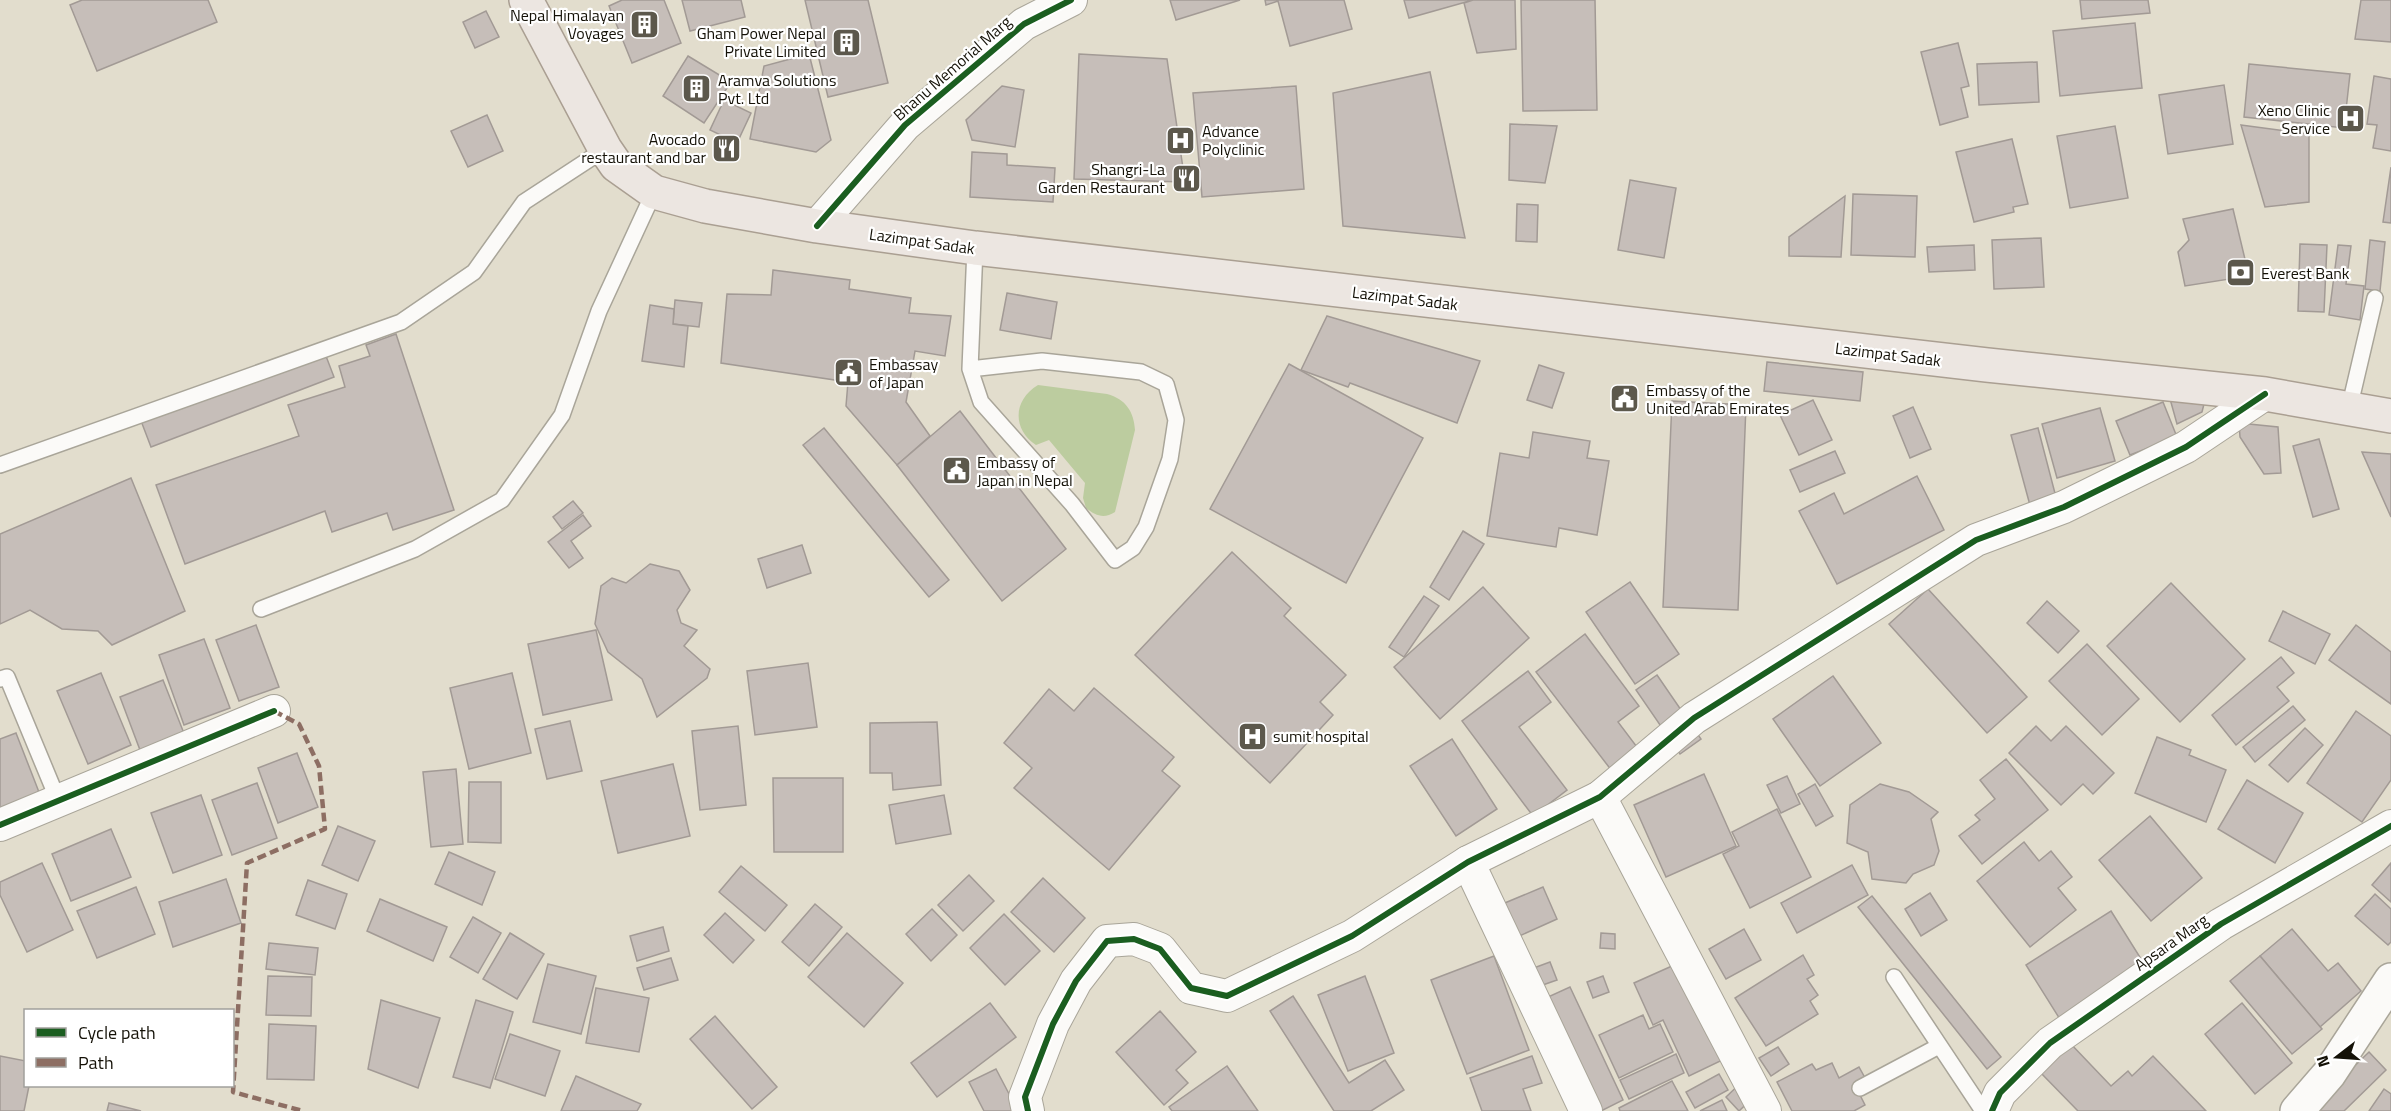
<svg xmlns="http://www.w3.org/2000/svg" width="2391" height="1111" font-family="'Titillium Web',sans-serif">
  <rect width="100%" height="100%" fill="#e2ddcd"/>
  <path fill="#bccc9f" d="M1038,385l69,9c19,5 27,18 28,36l-20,82c-11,7 -19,4 -29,-4l-3,-10 2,-15 -36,-43 -13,5c-24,-16 -23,-45 2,-60z"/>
  <g fill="#c6beb9" stroke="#a29a95" stroke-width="1.5">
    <path d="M82,0h126l9,22 -120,49 -27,-66z"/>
    <path d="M622,0h42l17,43 -49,20 -23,-57z"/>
    <path d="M682,0h59l4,17 -55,14z"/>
    <path d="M805,0h63l20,83 -60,14z"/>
    <path d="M1170,0h70l-64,20z"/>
    <path d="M1265,0h79l8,29 -62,17 -12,-45 -12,4z"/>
    <path d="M1404,0h69l-64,18z"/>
    <path d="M1473,0h42l1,49 -39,4 -13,-50z"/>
    <path d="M1521,0h74l2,110 -74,1z"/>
    <path d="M2080,0h68l2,13 -68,6z"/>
    <path d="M2361,0h30v42l-36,-3z"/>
    <path d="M486,11l13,26 -24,11 -12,-26z"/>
    <path d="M2135,23l7,65 -82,8 -7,-65z"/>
    <path d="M1958,43l11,43 -8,2 7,29 -28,8 -19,-73z"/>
    <path d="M809,54l22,86 -15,12 -66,-13 14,-73z"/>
    <path d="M1079,54l88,5 18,123 -111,-3z"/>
    <path d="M688,56l43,26 -27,41 -41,-27z"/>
    <path d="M2037,62l2,40 -60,3 -2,-41z"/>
    <path d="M2249,64l101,10 -6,54 -100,-11z"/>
    <path d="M1430,72l35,166 -122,-12 -10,-133z"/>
    <path d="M2374,76l17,3v72l-18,-3 4,-23 -10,-1z"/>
    <path d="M2224,85l9,59 -65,10 -9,-59z"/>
    <path d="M1002,86l22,4 -9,57 -43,-7 -6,-20z"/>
    <path d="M1296,86l8,103 -102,8 -9,-104z"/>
    <path d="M724,100l27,13 -14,30 -27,-13z"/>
    <path d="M487,115l16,36 -35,16 -17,-36z"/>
    <path d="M1510,124l47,2 -12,57 -36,-3z"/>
    <path d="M2241,125l68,9v68l-44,5z"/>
    <path d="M2115,126l13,72 -58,10 -13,-72z"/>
    <path d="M2012,139l16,65 -15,3 1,5 -40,10 -18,-70z"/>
    <path d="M972,152l35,2v11l48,3 -2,34 -83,-5z"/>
    <path d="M2391,167v56l-8,-1z"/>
    <path d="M1630,180l46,8 -12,70 -46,-8z"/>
    <path d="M1853,194l64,2 -2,61 -64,-2z"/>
    <path d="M1845,196l-4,61 -52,-1v-19z"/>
    <path d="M1517,204l21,1 -1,37 -21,-1z"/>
    <path d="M2233,209l16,67 -64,10 -7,-34 11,-12 -6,-21z"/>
    <path d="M2041,238l3,49 -50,2 -2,-49z"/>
    <path d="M2370,240l15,2 -5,49 -15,-2z"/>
    <path d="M2300,244l27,1 -3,67 -26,-1z"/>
    <path d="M1974,245l1,25 -46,2 -2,-25z"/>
    <path d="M2338,245l13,1 -5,38 18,2 -4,34 -31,-5z"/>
    <path d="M773,270l77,10 -1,9 62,9 -2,15 42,3 -6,40 -30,-5 -9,51 24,34 -33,29 -51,-59 2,-24 -127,-19 6,-69 44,1z"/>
    <path d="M1007,293l50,9 -6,37 -51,-9z"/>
    <path d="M675,300l27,3 -3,24 -26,-3z"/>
    <path d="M650,305l24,4 -1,15 15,2 -4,41 -42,-6z"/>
    <path d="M1327,316l153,45 -23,62 -107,-40 -2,4 -47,-17z"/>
    <path d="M396,334l58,176 -61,20 -6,-17 -55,19 -7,-21 -140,53 -29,-79 143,-49 -11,-31 57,-18 -6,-21 31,-10 -4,-11z"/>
    <path d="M321,343l13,34 -183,70 -13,-34z"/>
    <path d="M1767,362l96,10 -3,29 -96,-10z"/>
    <path d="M1289,364l134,74 -77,145 -136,-74z"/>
    <path d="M1539,365l25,8 -12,35 -25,-8z"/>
    <path d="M2167,388l40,4 -5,20 -25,12z"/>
    <path d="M1813,400l19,40 -33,15 -19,-40z"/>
    <path d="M1672,401l74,4 -8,205 -75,-3z"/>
    <path d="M2163,402l14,35 -47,18 -14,-34z"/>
    <path d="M1913,407l18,42 -21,9 -17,-42z"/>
    <path d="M2100,408l15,53 -58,17 -15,-54z"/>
    <path d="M960,411l106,138 -64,52 -105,-136z"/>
    <path d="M2239,423l39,4 3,46 -17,1 -24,-37z"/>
    <path d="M824,428l125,152 -20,17 -126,-152z"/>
    <path d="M2038,428l19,73 -26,8 -20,-74z"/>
    <path d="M1533,432l57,9 -3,17 22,3 -12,74 -38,-7 -3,19 -69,-11 13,-83 29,5z"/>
    <path d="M2319,439l20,70 -26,8 -20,-71z"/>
    <path d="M1835,451l10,22 -45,19 -10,-22z"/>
    <path d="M2362,452l29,2v63z"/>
    <path d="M1917,476l27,54 -107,54 -38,-73 35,-18 10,21z"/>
    <path d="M131,478l54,133 -73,34 -14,-14 -36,-2 -32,-19 -30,14v-90z"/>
    <path d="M573,501l10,12 -21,16 -9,-12z"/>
    <path d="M583,515l8,11 -20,15 12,17 -14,10 -21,-26z"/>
    <path d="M1463,531l21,13 -35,56 -19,-13z"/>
    <path d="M802,545l9,28 -44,15 -9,-29z"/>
    <path d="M1232,552l59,56 -7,8 62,59 -26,27 13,13 -63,68 -135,-128z"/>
    <path d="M650,564l29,7 11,19 -13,20 4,13 16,7 -13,16 26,23 -3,9 -50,39 -15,-38 -34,-27 -13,-28 6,-38 11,-8 14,5z"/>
    <path d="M1630,582l49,72 -44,30 -49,-72z"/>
    <path d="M2171,583l74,76 -65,63 -73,-76z"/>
    <path d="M1483,587l46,51 -89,81 -46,-52z"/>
    <path d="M1928,589l99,108 -40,36 -98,-109z"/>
    <path d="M1424,596l15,10 -35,51 -15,-10z"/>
    <path d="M2047,601l32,30 -21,22 -31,-30z"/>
    <path d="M2283,611l47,23 -15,30 -46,-23z"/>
    <path d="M256,625l23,62 -40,14 -23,-61z"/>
    <path d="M2356,625l35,27v52l-62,-44z"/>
    <path d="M596,630l16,70 -69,15 -15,-71z"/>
    <path d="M1585,634l54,72 -21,16 34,45 -27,21 -89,-116z"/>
    <path d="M204,639l26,69 -46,17 -25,-70z"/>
    <path d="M2087,644l52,55 -37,36 -53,-54z"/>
    <path d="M2281,657l13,16 -17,14 12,14 -53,44 -24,-30z"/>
    <path d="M808,663l9,64 -62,8 -8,-64z"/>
    <path d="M1528,671l23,31 -32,25 48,63 -34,26 -71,-95z"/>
    <path d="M101,673l30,72 -43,19 -31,-73z"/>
    <path d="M512,673l19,80 -62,16 -19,-81z"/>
    <path d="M1657,675l44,64 -21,15 -44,-64z"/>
    <path d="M1833,676l48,67 -61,43 -47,-67z"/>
    <path d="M163,680l24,61 -44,17 -23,-61z"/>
    <path d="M1094,688l80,69 -12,14 18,15 -71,84 -95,-82 18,-20 -28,-25 45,-54 25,22z"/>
    <path d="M2293,706l12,14 -50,42 -12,-15z"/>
    <path d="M2356,711l35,25v44l-29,42 -55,-39z"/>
    <path d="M570,721l12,50 -35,8 -12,-50z"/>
    <path d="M937,722l4,63 -48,5 -1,-17h-22v-50z"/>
    <path d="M738,726l8,79 -46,5 -8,-79z"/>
    <path d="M2036,726l15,15 15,-15 48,47 -21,21 -10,-10 -22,21 -52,-52z"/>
    <path d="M2305,728l18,17 -35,37 -19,-17z"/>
    <path d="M16,733l28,72 -44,16v-82z"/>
    <path d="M2157,737l34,13 -2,5 37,15 -20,52 -71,-29z"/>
    <path d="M1452,739l45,70 -41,27 -46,-70z"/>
    <path d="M297,753l21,54 -40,16 -20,-55z"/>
    <path d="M2006,759l42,51 -66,54 -23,-28 21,-16 -5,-5 20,-16 -15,-19z"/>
    <path d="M673,764l17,72 -72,17 -17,-72z"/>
    <path d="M456,769l7,75 -32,3 -8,-75z"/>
    <path d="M1704,774l32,72 -70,31 -32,-72z"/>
    <path d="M1787,776l13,28 -19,9 -14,-28z"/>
    <path d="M773,778h70v74h-69z"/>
    <path d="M2247,780l56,33 -28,50 -57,-34z"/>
    <path d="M469,782h32v61l-33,-1z"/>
    <path d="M257,783l20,55 -45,17 -20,-55z"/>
    <path d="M1815,784l18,32 -17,10 -18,-32z"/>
    <path d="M1880,784l29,8 29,20 -7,7 8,32 -5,14 -21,9 -7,9 -34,-4 -4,-27 -21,-9 3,-38z"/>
    <path d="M201,795l21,60 -49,18 -22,-60z"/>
    <path d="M944,795l7,39 -55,10 -7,-39z"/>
    <path d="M1777,809l34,68 -61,31 -27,-54 16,-8 -7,-14z"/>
    <path d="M2150,816l52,62 -51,43 -52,-61z"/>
    <path d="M338,826l37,15 -17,40 -36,-16z"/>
    <path d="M111,829l20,48 -60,24 -19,-47z"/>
    <path d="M2024,842l15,19 12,-10 21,26 -14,11 18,22 -46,37 -53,-66z"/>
    <path d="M449,852l46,20 -13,33 -47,-21z"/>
    <path d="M42,863l31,67 -46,22 -27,-57v-13z"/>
    <path d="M2391,863v39l-19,-17z"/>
    <path d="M1852,865l16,30 -71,38 -16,-30z"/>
    <path d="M741,866l46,39 -22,26 -46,-39z"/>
    <path d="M969,875l25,26 -31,30 -25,-26z"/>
    <path d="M1043,878l42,40 -31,34 -43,-40z"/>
    <path d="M226,879l15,44 -68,24 -14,-45z"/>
    <path d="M308,880l39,14 -12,35 -39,-14z"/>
    <path d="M136,887l19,47 -58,24 -20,-47z"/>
    <path d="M1543,887l14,32 -42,19 -15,-33z"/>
    <path d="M1930,893l17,27 -26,16 -16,-27z"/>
    <path d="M2375,894l16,15v33l-3,3 -33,-29z"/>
    <path d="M1872,896l129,161 -14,12 -129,-162z"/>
    <path d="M380,899l67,28 -14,34 -66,-30z"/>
    <path d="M815,904l27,23 -33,39 -27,-24z"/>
    <path d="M932,909l25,26 -26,26 -25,-27z"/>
    <path d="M2111,911l42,67 -85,54 -42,-67z"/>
    <path d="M725,913l29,27 -21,23 -29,-28z"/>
    <path d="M1004,914l36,37 -35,34 -35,-37z"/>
    <path d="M473,917l28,16 -23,40 -28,-16z"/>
    <path d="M663,927l6,24 -32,10 -7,-25z"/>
    <path d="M1744,929l17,31 -35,19 -17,-30z"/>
    <path d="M2292,929l36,42 10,-8 23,28 -41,36 -60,-71z"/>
    <path d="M510,933l34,21 -27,45 -34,-20z"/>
    <path d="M847,933l56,50 -39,44 -56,-50z"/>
    <path d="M1601,933l14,1v15l-15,-1z"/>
    <path d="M269,943l49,5 -3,27 -49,-6z"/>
    <path d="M1803,955l11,20 -7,4 11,16 -8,6 8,13 -52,32 -31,-48z"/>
    <path d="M1494,956l35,94 -62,24 -36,-94z"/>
    <path d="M2260,956l62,73 -30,25 -62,-73z"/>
    <path d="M671,958l7,22 -34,10 -7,-22z"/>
    <path d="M1550,962l7,18 -20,7 -6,-18z"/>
    <path d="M548,964l48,12 -15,58 -48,-12z"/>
    <path d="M1672,966l65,87 -48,23 -26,-56 -10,5 -19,-42z"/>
    <path d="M268,976l44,1 -1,39 -45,-1z"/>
    <path d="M1365,976l29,77 -46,18 -30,-76z"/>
    <path d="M1603,976l6,16 -16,6 -6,-16z"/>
    <path d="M1570,987l53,113 -22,11 -64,-109z"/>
    <path d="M596,988l53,10 -10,54 -53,-9z"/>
    <path d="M1293,996l56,87 36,-23 19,30 -33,21h-37l-64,-100z"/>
    <path d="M381,1000l59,18 -22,70 -50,-19z"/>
    <path d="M476,1000l37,12 -23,76 -37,-11z"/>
    <path d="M990,1003l26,34 -79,60 -26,-34z"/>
    <path d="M2242,1003l50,60 -37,31 -50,-60z"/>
    <path d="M1160,1011l36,41 -20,18 12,13 -24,22 -48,-53z"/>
    <path d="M1643,1015l6,14 11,-5 13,28 -54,26 -20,-43z"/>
    <path d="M715,1016l62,71 -25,22 -62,-70z"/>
    <path d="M269,1024l47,2 -2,54 -47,-1z"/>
    <path d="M510,1034l50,17 -15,45 -50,-17z"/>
    <path d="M2069,1042l42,44 17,-15 4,5 21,-20 53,55h-128l-39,-40z"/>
    <path d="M1778,1047l11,17 -18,12 -12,-18z"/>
    <path d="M2369,1052l17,18 -42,41h-36z"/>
    <path d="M1676,1054l8,19 -55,26 -9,-19z"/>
    <path d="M0,1056l26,5v25h3l-5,25h-24z"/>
    <path d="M1532,1056l10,27 -19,6 8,22h-49l-12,-33z"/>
    <path d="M1832,1063l7,15 20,-11 11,20 -11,6 6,12 -11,6h-62l-15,-29 35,-18 4,6z"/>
    <path d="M1227,1066l31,45h-86l-3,-4z"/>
    <path d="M996,1069l22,42h-34l-15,-29z"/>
    <path d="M1719,1074l9,16 -33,18 -9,-16z"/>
    <path d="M576,1076l65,28 -4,7h-76z"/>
    <path d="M1746,1078l13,14 -20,19 -13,-14z"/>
    <path d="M1672,1081l16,30h-68l-1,-3z"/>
    <path d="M2384,1089l7,5v17h-22z"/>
    <path d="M1722,1100l5,11h-27z"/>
    <path d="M109,1103l32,8h-34z"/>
  </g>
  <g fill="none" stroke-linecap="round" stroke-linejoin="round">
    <defs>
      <g id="lane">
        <path d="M970,369l11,33 91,102 43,56 18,-12 13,-21 24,-68 6,-39 -10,-36 -25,-12 -99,-11 -72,8 5,-121"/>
        <path d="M2349,409l26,-111"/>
        <path d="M0,465l401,-143 73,-50 50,-70 81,-53"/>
        <path d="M261,609l154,-60 87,-49 60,-85 37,-104 55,-119"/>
        <path d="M0,679l7,-2 51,123"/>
        <path d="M1894,977l89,134"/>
        <path d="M1860,1088l79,-42"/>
      </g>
      <g id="street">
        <path d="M817,226l88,-101 119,-101 47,-24"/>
        <path d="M1600,797l165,314"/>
        <path d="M0,825l274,-114"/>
        <path d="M1468,862l118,249"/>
        <path d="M1028,1111l-3,-14 28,-73 23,-43 31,-40 27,-2 26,10 31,39 36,8 125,-60 116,-74 132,-65 94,-79 282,-178 88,-33 122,-60 79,-53"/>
        <path d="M1992,1111l8,-18 50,-50 171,-119 170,-98"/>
      </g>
      <path id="secondary" d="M2297,1111l32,-37 62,-94"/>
      <path id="primary" d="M526,0l79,149 11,16 38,27 51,14 112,20 158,22 1012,117 278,29 126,22"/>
    </defs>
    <use href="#lane" stroke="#a9a599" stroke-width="18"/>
    <use href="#street" stroke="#a9a599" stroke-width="34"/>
    <use href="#secondary" stroke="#a9a599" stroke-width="36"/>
    <use href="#primary" stroke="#aa9f92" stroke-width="36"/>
    <use href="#lane" stroke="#fbfaf8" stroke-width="15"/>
    <use href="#street" stroke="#fbfaf8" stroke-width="32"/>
    <use href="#secondary" stroke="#fbfaf8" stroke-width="33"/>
    <use href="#primary" stroke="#ece6e1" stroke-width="33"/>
    <path stroke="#8d6e63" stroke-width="4.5" stroke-dasharray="9 4.5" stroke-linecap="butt" d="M274,711l25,13 20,42 6,63 -78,34 -14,229 70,19"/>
    <defs>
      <g id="cycleway">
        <path d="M817,226l88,-101 119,-101 47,-24"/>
        <path d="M0,825l274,-114"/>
        <path d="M1028,1111l-3,-14 28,-73 23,-43 31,-40 27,-2 26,10 31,39 36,8 125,-60 116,-74 132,-65 94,-79 282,-178 88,-33 122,-60 79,-53"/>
        <path d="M1992,1111l8,-18 50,-50 171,-119 170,-98"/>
      </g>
    </defs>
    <use href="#cycleway" stroke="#fff" stroke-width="10"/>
    <use href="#cycleway" stroke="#1b5e20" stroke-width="6"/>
  </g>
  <defs>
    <symbol id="building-square" viewBox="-11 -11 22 22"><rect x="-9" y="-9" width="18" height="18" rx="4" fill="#5c584c" stroke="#fff"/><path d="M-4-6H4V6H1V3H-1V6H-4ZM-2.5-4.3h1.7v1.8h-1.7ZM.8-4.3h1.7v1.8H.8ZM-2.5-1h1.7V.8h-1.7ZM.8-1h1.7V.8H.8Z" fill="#fff"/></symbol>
    <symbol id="hospital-square" viewBox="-11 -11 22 22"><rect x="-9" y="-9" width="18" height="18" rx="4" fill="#5c584c" stroke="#fff"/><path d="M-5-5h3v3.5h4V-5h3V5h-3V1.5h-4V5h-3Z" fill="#fff"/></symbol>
    <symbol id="restaurant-square" viewBox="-11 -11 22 22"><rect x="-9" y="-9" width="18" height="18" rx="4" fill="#5c584c" stroke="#fff"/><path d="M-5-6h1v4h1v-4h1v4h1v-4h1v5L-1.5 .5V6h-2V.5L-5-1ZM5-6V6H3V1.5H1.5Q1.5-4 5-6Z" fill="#fff"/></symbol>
    <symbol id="bank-square" viewBox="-11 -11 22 22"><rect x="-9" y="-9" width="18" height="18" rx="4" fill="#5c584c" stroke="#fff"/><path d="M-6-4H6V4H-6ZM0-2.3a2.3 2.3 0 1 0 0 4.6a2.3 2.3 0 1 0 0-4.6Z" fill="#fff"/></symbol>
    <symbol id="civic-square" viewBox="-11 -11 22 22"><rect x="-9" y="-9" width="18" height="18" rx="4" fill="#5c584c" stroke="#fff"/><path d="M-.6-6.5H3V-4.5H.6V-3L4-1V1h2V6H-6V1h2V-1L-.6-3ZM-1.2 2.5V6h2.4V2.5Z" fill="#fff"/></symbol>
  </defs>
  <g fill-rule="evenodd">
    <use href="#building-square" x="628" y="8" width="33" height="33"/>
    <use href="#building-square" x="830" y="26" width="33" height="33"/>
    <use href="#building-square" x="680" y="72" width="33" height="33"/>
    <use href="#hospital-square" x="2334" y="102" width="33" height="33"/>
    <use href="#hospital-square" x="1164" y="124" width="33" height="33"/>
    <use href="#restaurant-square" x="710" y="132" width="33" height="33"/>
    <use href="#restaurant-square" x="1170" y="162" width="33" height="33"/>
    <use href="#bank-square" x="2224" y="256" width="33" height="33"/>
    <use href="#civic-square" x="832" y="356" width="33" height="33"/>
    <use href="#civic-square" x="1608" y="382" width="33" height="33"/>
    <use href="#civic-square" x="940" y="454" width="33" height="33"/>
    <use href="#hospital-square" x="1236" y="720" width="33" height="33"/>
  </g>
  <g text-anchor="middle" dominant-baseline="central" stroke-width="4.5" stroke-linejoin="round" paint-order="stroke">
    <g font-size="16" fill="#141107" stroke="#fff" text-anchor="start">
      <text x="624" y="15" text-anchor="end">Nepal Himalayan<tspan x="624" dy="18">Voyages</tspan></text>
      <text x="826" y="33" text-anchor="end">Gham Power Nepal<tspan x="826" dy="18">Private Limited</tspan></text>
      <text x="718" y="80">Aramva Solutions<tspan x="718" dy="18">Pvt. Ltd</tspan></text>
      <text x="2330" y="110" text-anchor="end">Xeno Clinic<tspan x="2330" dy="18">Service</tspan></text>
      <text x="1202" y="131">Advance<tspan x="1202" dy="18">Polyclinic</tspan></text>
      <text x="706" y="139" text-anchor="end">Avocado<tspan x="706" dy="18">restaurant and bar</tspan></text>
      <text x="1165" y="169" text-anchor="end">Shangri-La<tspan x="1165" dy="18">Garden Restaurant</tspan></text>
      <text x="2261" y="273">Everest Bank</text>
      <text x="869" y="364">Embassay<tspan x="869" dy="18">of Japan</tspan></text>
      <text x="1646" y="390">Embassy of the<tspan x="1646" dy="18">United Arab Emirates</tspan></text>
      <text x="977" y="462">Embassy of<tspan x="977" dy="18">Japan in Nepal</tspan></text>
      <text x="1273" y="736">sumit hospital</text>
    </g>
    <g font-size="16" fill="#141107" stroke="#fff">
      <text transform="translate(952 68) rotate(-41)">Bhanu Memorial Marg</text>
      <text transform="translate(922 241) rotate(8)">Lazimpat Sadak</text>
      <text transform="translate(1405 298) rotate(7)">Lazimpat Sadak</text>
      <text transform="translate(1888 354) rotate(7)">Lazimpat Sadak</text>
      <text transform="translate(2171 942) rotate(-35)">Apsara Marg</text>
    </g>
  </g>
  <rect x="24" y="1009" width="210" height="78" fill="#ffffff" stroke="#a1a09c" stroke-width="1.5"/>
  <rect x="36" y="1028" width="30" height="9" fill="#1b5e20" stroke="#a1a09c" stroke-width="1.5"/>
  <text x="78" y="1039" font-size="18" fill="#141107">Cycle path</text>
  <rect x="36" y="1058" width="30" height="9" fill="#8d6e63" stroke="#a1a09c" stroke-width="1.5"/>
  <text x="78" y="1069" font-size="18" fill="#141107">Path</text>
  <g transform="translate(2337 1057) rotate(253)" stroke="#ffffff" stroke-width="4.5" paint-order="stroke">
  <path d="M0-4.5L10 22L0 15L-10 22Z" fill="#141107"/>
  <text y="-9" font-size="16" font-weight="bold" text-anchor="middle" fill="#141107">N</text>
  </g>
</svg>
